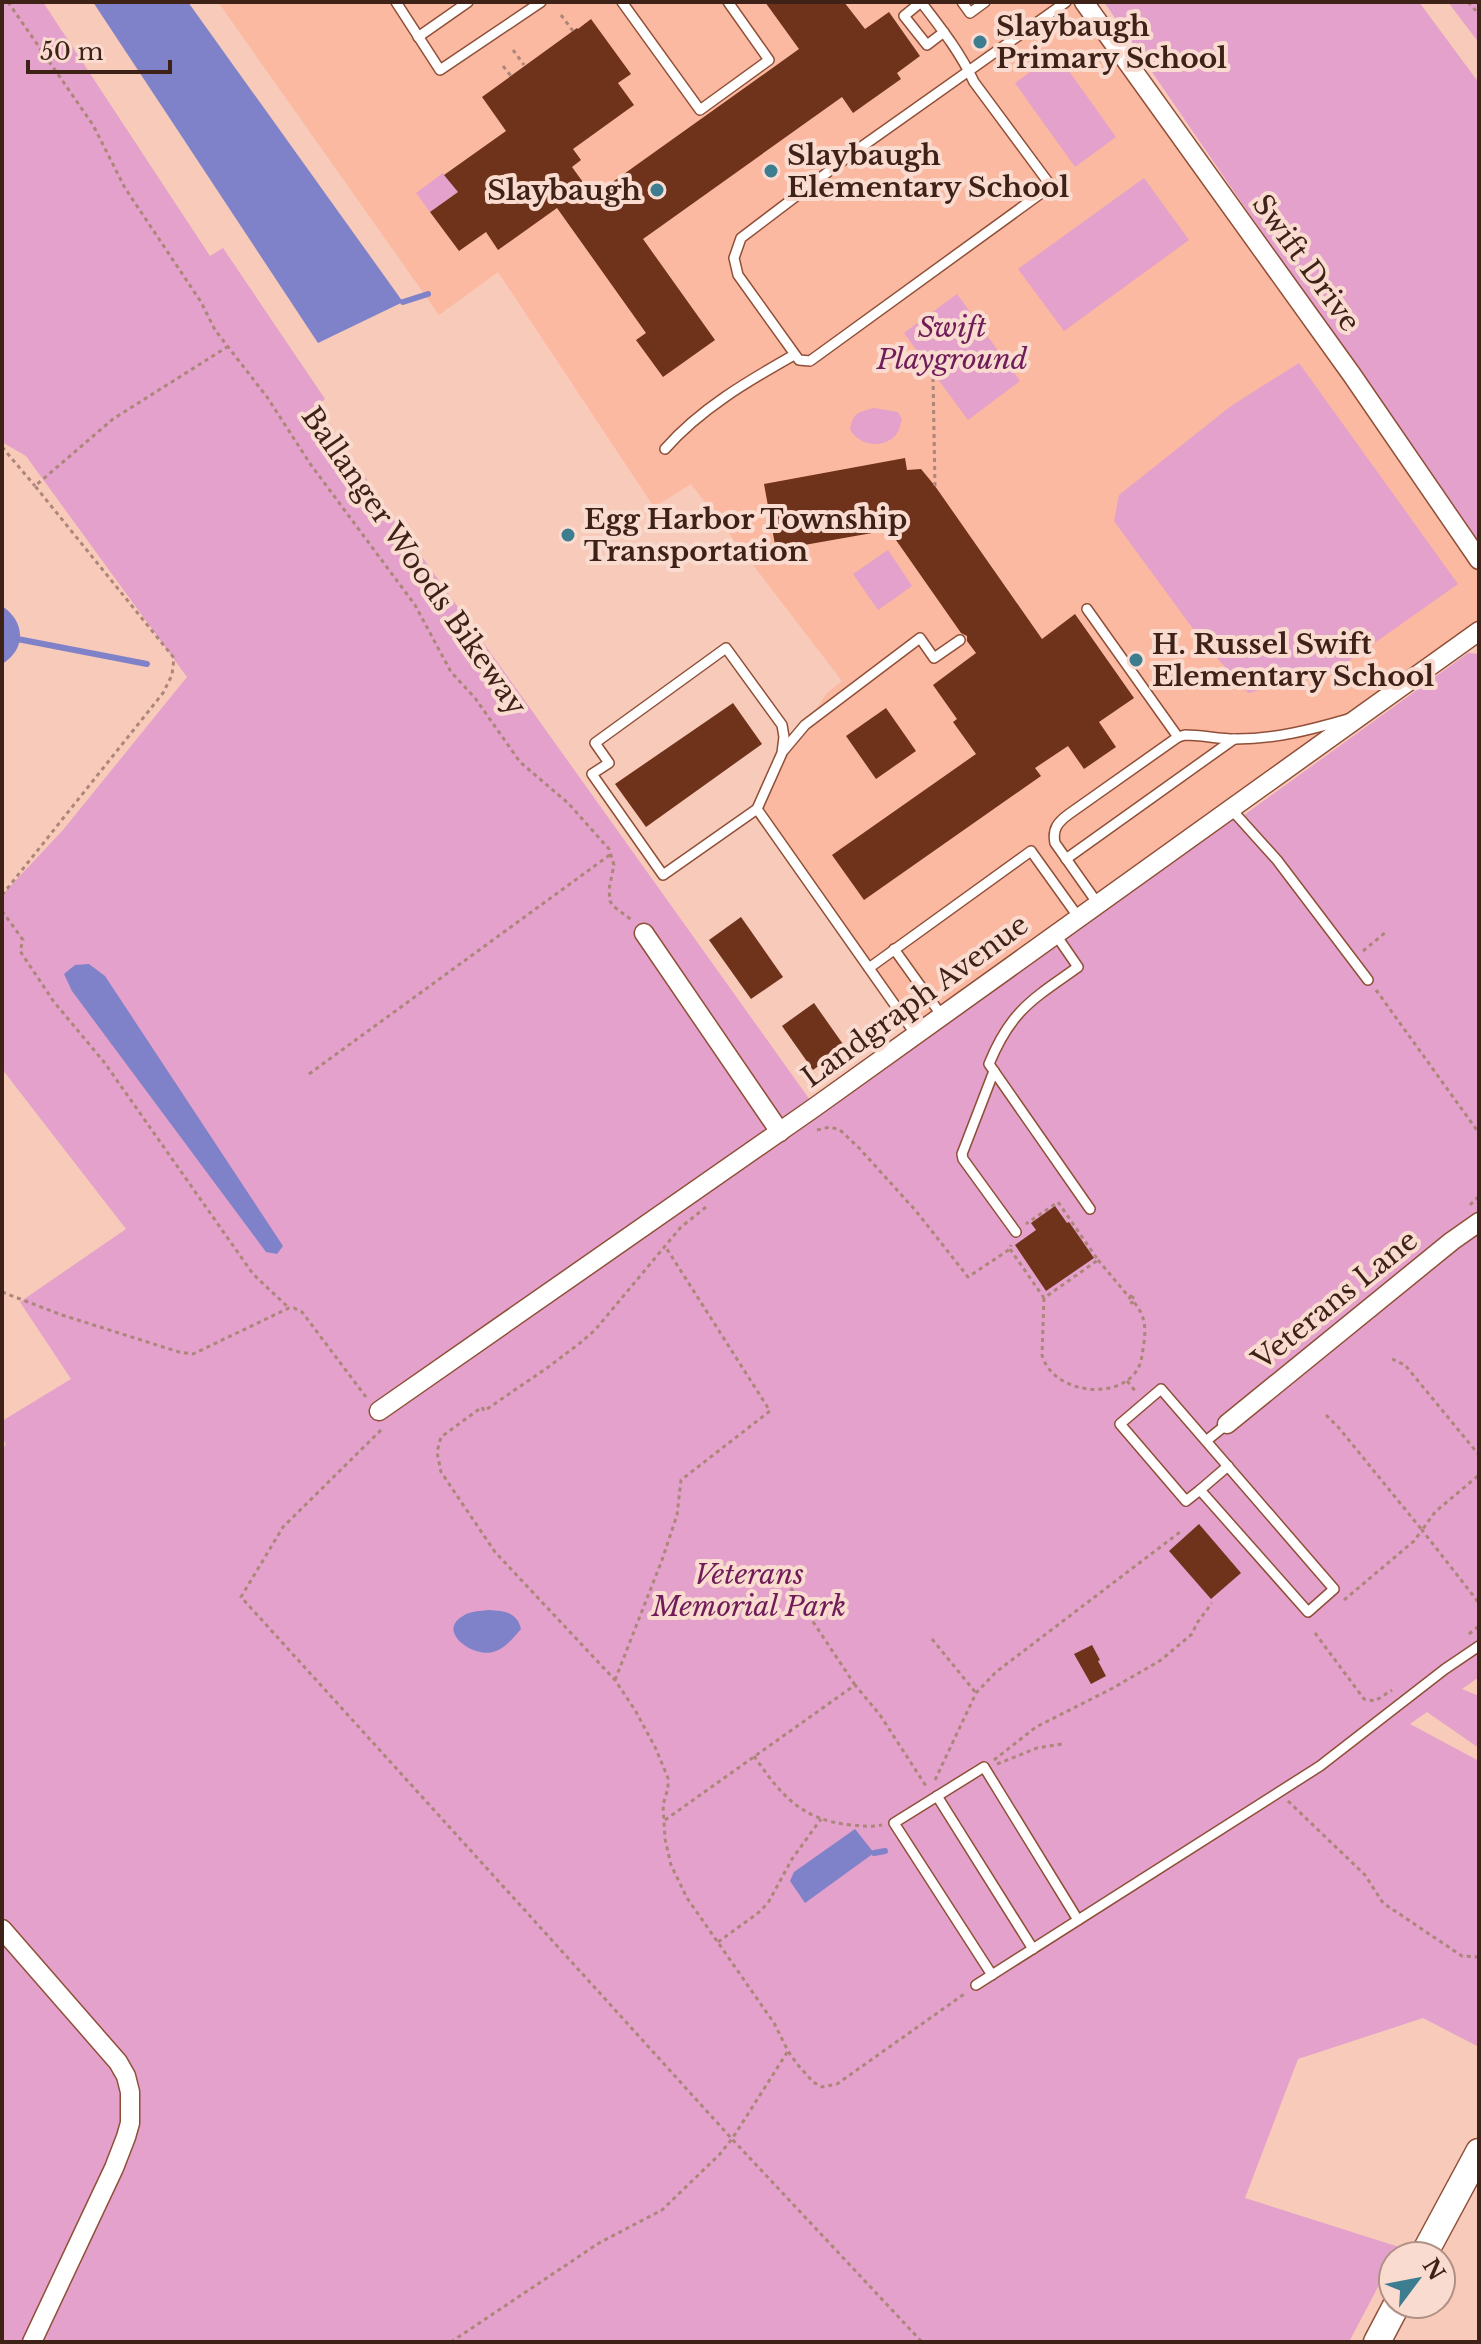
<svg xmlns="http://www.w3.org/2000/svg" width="1481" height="2344" font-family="'Libre Baskerville',serif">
  <rect width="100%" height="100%" fill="#f7cab9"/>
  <path fill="#fbb9a1" d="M218,2h866l395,558v79l-563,396 -159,-226 25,-56 23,-28 22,-32 15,-12 -151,-197 -37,23 -156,-235 -59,43z"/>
  <g fill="#e3a1cb">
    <path d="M2,2h41l167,254 13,-8 102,151 -10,8 500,700 416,-298 9,9 228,-165 11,1v1023l-17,12 17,7v52l-52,-36 -17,12 69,37v286l-56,-29 -125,41 -53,139 154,49 -50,95h-1347v-895l4,-2 -4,-8v-16l69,-42 -51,-77 106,-73 -124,-160v-174l61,-65 124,-153 -161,-221 -24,-14z"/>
    <path d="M1104,2h315l60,81v466z"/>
    <path d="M1448,2h31v41z"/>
    <path d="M1056,53l60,84 -41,30 -60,-84z"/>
    <path d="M443,173l15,19 -28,20 -14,-19z"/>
    <path d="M1144,178l45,62 -125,91 -46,-62z"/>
    <path d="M957,294l63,87 -52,39 -64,-87z"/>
    <path d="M1299,363l159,221 -126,89 -12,1 -72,19 -46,-52 -88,-120 5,-26 112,-89z"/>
    <path d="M874,408l24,4 4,7c-2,6 -3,14 -8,18 -14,12 -36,8 -44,-8 4,-18 8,-16 24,-21z"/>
    <path d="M888,550l24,36 -34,24 -25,-36z"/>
  </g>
  <g fill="#7f82c8">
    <path d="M93,2h95l215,300 -85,41z"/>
    <path d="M2,606c23,15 25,43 0,58z"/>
    <path d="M89,964l16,12 178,270 -6,8 -11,-2 -194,-261 -8,-17 11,-9z"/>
    <path d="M489,1610c16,1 28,2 32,19 -7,8 -15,18 -25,22 -20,9 -61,-19 -33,-35 7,-5 18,-5 26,-6z"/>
    <path d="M855,1829l19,24 -69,50 -15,-22 4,-9z"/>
  </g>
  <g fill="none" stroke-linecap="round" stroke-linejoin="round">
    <g stroke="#7f82c8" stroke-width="6">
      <path d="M403,302l25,-8"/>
      <path d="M2,636l145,28"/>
      <path d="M874,1853l11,-2"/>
    </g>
  </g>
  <g fill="#6f321a">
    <path d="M765,2h79l21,27 24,-17 31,44 -23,17 4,6 -48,34 -11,-16 -199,142 72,101 -52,37 -27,-37 10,-7 -89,-125 -59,42 -12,-18 -27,19 -29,-39 28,-20 -14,-17 62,-44 -24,-34 95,-69 1,1 13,-10 40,55 -13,9 16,22 -61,44 8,11 -9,7 21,29 206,-147z"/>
    <path d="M905,458l2,12 14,-1 14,17 107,153 33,-25 59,84 -35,24 17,25 -32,22 -16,-23 -33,22 6,8 -177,124 -32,-45 144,-101 -23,-32 4,-3 -24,-34 43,-32 -9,-12v-5l-6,-3 -72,-103 -113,20 -12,-66z"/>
    <path d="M733,703l29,41 -116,83 -31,-43z"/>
    <path d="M886,708l30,43 -40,28 -30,-43z"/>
    <path d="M741,917l42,60 -32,22 -42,-59z"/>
    <path d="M814,1003l31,44 -32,23 -31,-44z"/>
    <path d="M1055,1206l12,17 2,-1 25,36 -48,33 -31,-46 21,-15 -5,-7z"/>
    <path d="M1199,1524l42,49 -30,26 -42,-48z"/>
    <path d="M1092,1645l8,15 -2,1 8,15 -15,8 -17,-30z"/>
  </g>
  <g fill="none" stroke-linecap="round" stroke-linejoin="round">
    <defs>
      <g id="service">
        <path d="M396,2l44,68 101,-68"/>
        <path d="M622,2l78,108 69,-50 -41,-58"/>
        <path d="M962,2l8,11 15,-11"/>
        <path d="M944,32l-17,13 -23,-29 17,-14c20,26 39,50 53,80l77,104 -241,175 -11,-1 -61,-85 -4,-17 7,-20 116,-88 209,-148"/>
        <path d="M418,37l50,-35"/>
        <path d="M665,449c35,-40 83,-68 129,-94"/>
        <path d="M1087,609l91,128"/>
        <path d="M726,648l56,77 2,12 -2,16 -25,56 -94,66 -71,-101 17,-11 -14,-20z"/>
        <path d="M784,750l21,-25 115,-87 14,20 26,-18"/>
        <path d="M757,809l159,226"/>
        <path d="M1231,809l46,51 91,120"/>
        <path d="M1066,859l168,-120"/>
        <path d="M1098,904l-43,-61c-3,-14 3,-21 14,-29l109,-77 7,-2c17,0 33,4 51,4 39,0 74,-9 112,-20"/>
        <path d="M1056,935l22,32c-45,32 -67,43 -89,97l101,145"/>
        <path d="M894,949l48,67"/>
        <path d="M869,968l162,-117 48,67"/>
        <path d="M994,1071l-32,83 1,5 53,73"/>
        <path d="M1206,1441l128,148 -26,23 -108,-122 -14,11 -66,-77 41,-35 45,52 21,-17"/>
        <path d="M1200,1490l28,-24"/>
        <path d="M937,1796l96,153"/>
        <path d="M992,1975l-98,-152 90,-56 94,153"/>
        <path d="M976,1985l344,-219 125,-97 34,-23"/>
      </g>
      <g id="minor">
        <path d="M1084,2l268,373 127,185"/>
        <path d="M644,933l136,199"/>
        <path d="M379,1411l436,-304 664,-476"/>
        <path d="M1227,1424l225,-183 27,-19"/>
        <path d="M2,1929l116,133 8,14 4,16v31l-4,14 -12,31 -82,174"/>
      </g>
      <g id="secondary">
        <path d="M1423,2256l56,-104"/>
        <path d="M1377,2342l20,-38"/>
      </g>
    </defs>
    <use href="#service" stroke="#904f37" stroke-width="12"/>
    <use href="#minor" stroke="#904f37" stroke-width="21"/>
    <use href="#secondary" stroke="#904f37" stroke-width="29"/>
    <g stroke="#ac8678" stroke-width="3" stroke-dasharray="4 4" stroke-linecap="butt">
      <path d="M8,2l85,123 32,63 76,114 14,28 52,67 44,68 104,140 36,67 24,26 45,64 48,41 41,46 5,16 -5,24 1,12 3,5 20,15"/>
      <path d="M1468,2l11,12"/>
      <path d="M561,15l12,16"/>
      <path d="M513,50l11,15"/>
      <path d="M503,66l8,10"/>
      <path d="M2,447l33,39"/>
      <path d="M935,486l-2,-109 3,-2"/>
      <path d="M2,895l161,-202 9,-18 2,-17 -139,-172 78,-67 114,-72"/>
      <path d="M2,911l21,29 -3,11 34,51 50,60 149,212 36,34"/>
      <path d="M1363,951l23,-19"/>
      <path d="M1376,990l103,143"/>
      <path d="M309,1074l302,-220"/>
      <path d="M817,1130l13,-3 10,3 20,19 56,62 52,66 42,-28 1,-4"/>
      <path d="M1470,1205l9,-9"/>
      <path d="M706,1207l-25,20 -86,103 -15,13 -33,25 -63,43 -2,-4 -41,30 -4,15 4,20 54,80 120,128 20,30 20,37 13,31v10l-5,17 2,34 6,26 16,33 87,125 14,28 9,13 16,18 9,5 15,-3 130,-92"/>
      <path d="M1010,1249l34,49 54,-38 -40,-58 -32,22"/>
      <path d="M1098,1260l31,37"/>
      <path d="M2,1292l60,23 117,37 14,2 96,-46h5l8,4 64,85"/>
      <path d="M1131,1296l4,3 -3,4 -4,-3z"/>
      <path d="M1044,1298l-2,57c10,37 71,46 93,18 7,-9 7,-19 9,-30 2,-17 1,-27 -10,-41"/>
      <path d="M1392,1359l13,6 74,90"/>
      <path d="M1127,1381l10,12"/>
      <path d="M1326,1415l13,13 83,102 13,-18 44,-37"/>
      <path d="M381,1430l-98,97 -42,70 491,542 190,203"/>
      <path d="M782,1575l73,110"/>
      <path d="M1344,1600l70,-59 8,-11 57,73"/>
      <path d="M1315,1633l49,66 11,2 17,-11"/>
      <path d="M1469,1634l10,-8"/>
      <path d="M932,1639l44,54"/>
      <path d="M615,1680l47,-120 15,-45 4,-35 89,-69 -105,-165"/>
      <path d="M754,1756c27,39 47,64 97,69 11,1 21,2 31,0"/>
      <path d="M994,1760l42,-33 77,-39 48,-28 31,-26 5,-11 15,-20"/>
      <path d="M997,1764l40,-16 25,-4"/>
      <path d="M935,1780l41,-87 20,-21 184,-140"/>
      <path d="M1288,1801l77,74 18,28 79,53 17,1"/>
      <path d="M665,1820l190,-135 25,30 46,71"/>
      <path d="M718,1942l40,-29 10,-10 24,-44 29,-40"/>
      <path d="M451,2342l148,-99 63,-33 57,-55 13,-16 56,-88"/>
    </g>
    <use href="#service" stroke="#fff" stroke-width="9"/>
    <use href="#minor" stroke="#fff" stroke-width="18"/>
    <use href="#secondary" stroke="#fff" stroke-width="26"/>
  </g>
  <g fill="#3d7d90" stroke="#fadbd0" stroke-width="3">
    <circle cx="980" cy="42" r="8"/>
    <circle cx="771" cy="171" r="8"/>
    <circle cx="657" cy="190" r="8"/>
    <circle cx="568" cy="535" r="8"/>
    <circle cx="1136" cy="660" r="8"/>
  </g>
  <g text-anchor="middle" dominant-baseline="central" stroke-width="8" stroke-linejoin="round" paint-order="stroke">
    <g font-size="28" font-weight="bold" fill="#3e2218" stroke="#fadbd0" text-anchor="start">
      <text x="996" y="26">Slaybaugh<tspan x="996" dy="32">Primary School</tspan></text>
      <text x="787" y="155">Slaybaugh<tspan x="787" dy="32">Elementary School</tspan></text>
      <text x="641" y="190" text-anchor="end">Slaybaugh</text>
      <text x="584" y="519">Egg Harbor Township<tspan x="584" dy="32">Transportation</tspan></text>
      <text x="1152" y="644">H. Russel Swift<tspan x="1152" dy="32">Elementary School</tspan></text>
    </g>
    <g font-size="28" fill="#3e2218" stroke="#fadbd0">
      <text transform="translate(1306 263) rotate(54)">Swift Drive</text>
      <text transform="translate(414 561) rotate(55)">Ballanger Woods Bikeway</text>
      <text transform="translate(915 1001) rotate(-36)">Landgraph Avenue</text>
      <text transform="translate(1335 1300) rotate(-39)">Veterans Lane</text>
    </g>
    <g font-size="28" font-style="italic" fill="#6f1c59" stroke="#fadbd0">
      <text x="952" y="327">Swift<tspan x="952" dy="32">Playground</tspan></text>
      <text x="749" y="1574">Veterans<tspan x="749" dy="32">Memorial Park</tspan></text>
    </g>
  </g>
  <rect width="1481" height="2344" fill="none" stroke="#3e2218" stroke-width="8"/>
  <g transform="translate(1417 2280) rotate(58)"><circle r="38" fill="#fadbd0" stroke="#af9186" stroke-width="2"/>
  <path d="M0-6L14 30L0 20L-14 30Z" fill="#3d7d90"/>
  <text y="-12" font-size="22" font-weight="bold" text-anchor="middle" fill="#3e2218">N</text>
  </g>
  <path d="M28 60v12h142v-12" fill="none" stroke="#3e2218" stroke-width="4"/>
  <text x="40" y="60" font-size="24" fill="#3e2218" stroke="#fadbd0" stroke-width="6" paint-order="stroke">50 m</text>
</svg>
